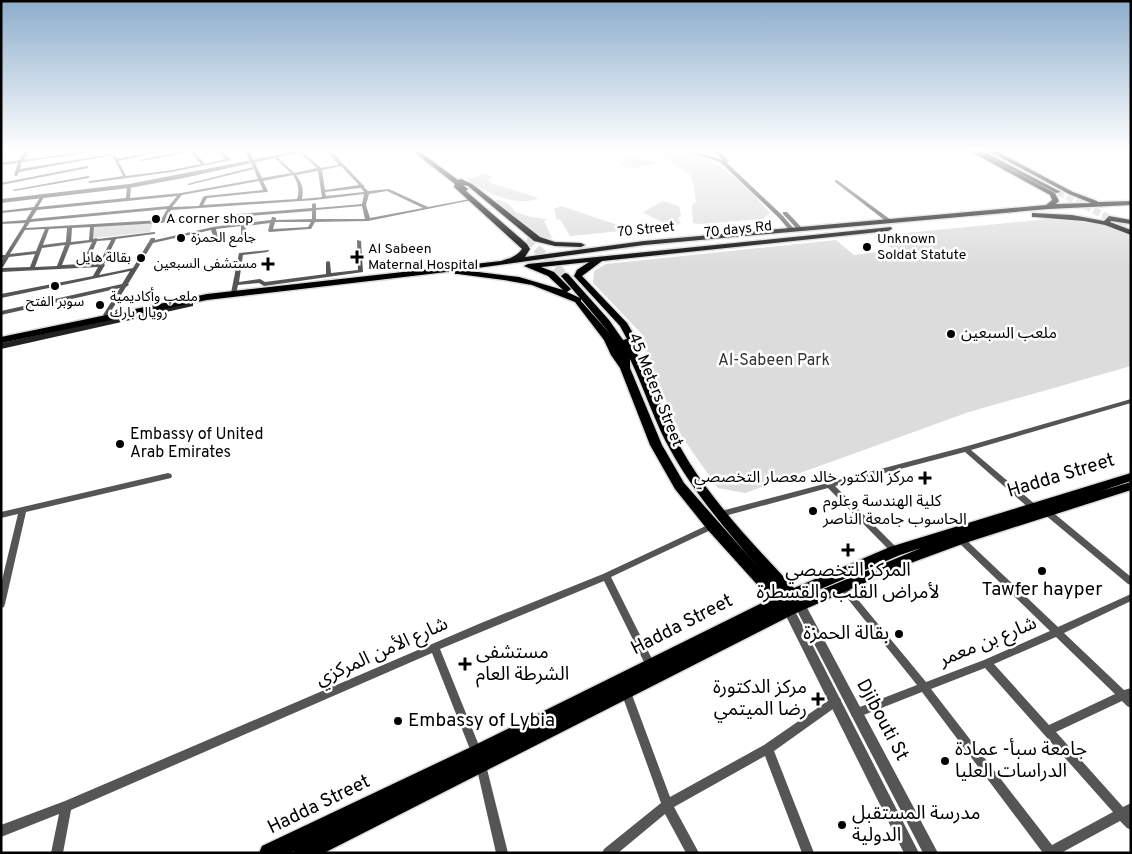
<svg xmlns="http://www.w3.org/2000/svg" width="1132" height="854" font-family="Overpass,'Noto Sans Arabic',sans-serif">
  <rect width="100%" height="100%" fill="#fff"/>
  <g fill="#dcdcdc">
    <path d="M671,151c39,-2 76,35 99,62l-7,6 -63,5 -7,-1 -1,-18 4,-3 -2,-16 -4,-11 -25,-17v-4z"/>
    <path d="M630,155l26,8 -24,6 -11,-4z"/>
    <path d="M486,174l7,3 -5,3 3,3 48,15c-22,10 -56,-6 -72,-19z"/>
    <path d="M499,200l11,5 5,7 16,5 15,2 1,1 -3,1 8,17 -12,-1 -44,-36z"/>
    <path d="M663,201l16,5 2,10 -3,2 3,6 -11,2 -26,-13 1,-2z"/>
    <path d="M561,206l69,23 2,1 -62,6 -10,-17 -3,1 -3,-11z"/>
    <path d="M1058,218c26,1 50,6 73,19v129l-162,46 -224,81 -27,-5 -36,-51 -26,-60 -15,-44 -48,-50 1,-12 12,-7 230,-24 18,15 40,-5 -19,-14z"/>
    <path d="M153,223l-3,9 -57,6 1,-12z"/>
  </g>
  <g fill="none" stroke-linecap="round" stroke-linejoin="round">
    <path stroke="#d9d9d9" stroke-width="9" stroke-dasharray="9 4.5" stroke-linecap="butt" d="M527,239l38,37"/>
    <path stroke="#d9d9d9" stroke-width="7" stroke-dasharray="7 3" stroke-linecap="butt" d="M1058,192l73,37"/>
    <defs>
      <g id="primary">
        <path d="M410,149h6l42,31 3,-1 11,5 68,53 15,5 26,1 4,2 -4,2 -26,-1 -21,-5 -66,-55 -5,-1 5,4 -2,2 61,53 3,5 -5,8 119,-16 402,-36 6,-5 -2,-5 -84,-46h7l82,44 4,8 -3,3 35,-1 -22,-9 -84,-45h7l81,43 24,9 1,1 33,-1v4l-83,4 -404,36 -182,25 57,7 44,13 -15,-14 -24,-10 4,-2 363,-37 1,2 -4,2 -286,30 -20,15 45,47 15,26 -6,3c20,36 31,75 53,110 29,46 68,86 105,126l96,-41 241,-74v8l-30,10 30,-9v8l-166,53 -57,21 -114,50 -470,239h-31l1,-2 -4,2h-31l3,-7 209,-99 299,-148 -63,-70 -32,-40 -25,-44 -30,-77 -9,-13 -7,-15 -29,-38 -43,-17 -28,-5 -46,-6h-3v-3l-248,29 -206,43v-6l206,-43 294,-33c8,-2 16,-5 21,-12l-1,-1 -67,-61 1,-3zM589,262l-12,8 -3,6 46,50 7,13 -4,1 -14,-20 -41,-46 -3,-1 -4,3 19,22 -13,-6 4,-3 -17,-17 -13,-5zM581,299l30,36 -30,-34zM630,359c13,27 22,55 35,81 25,48 59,88 94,128l-75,-85 -22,-38 -32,-77zM921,548l-119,50v-1l98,-42z"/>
        <path d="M1032,213l40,2 32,6 5,-5 22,4v4l-20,-3 -1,1 21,8v5l-26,-10 -21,-4 -49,-4h-3z"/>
      </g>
      <path id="trunk" d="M972,149h7l82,43 -5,1z"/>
    </defs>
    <use href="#primary" stroke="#dbdbdb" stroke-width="3"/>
    <use href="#trunk" stroke="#dbdbdb" stroke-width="3"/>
    <g fill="#555" fill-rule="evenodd">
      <path d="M16,149h10l-2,1 -23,2v-2z"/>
      <path d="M26,149h4l-6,11 81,-11h7l-90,13 -2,7 92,-15 2,1 -95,17 -2,4h-1l-2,-1 4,-12 -17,2v-2l19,-3z"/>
      <path d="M166,149h5l-53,12 8,15 46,-6 29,-6 -10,-12 -50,9 -2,-1 50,-10 -1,-1h4l13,15 21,-5 -11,-10h4l12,11 -59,12 -82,11 -2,-1 2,-1 33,-5 -10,-20h2l2,3z"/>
      <path d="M244,149h15l-10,2 13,27 29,-5 -17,-16v-2h1l19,18 23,-5 -18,-16v-2h1l21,18 18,-3 -14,-16h4l34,36h1v2l4,4 21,-2 39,18 42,-8 2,1 -104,21 -53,1 -4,7h-2l-39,3 -2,-1 2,-8 -24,3 -1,12 -2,1 -2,-1v-12l-25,3 3,13 -2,1 -2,-1 -4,-12 -58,13 -25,41 1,1 -3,2 -18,29h-4l-1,-1 17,-27 -119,27v-4l121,-27 8,-13 -129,27v-4l92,-18 5,-9 -97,5v-4l29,-1 5,-13 -26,3 -6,10h-2v-6l2,-3h-2v-3h4l20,-32 -24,1v-2l25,-2 6,-10 -31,3v-2l33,-4 7,-11h1l2,1 -6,10 88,-9 1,-12 2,-1 2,1 -1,12 51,-5 77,-14 -4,-10 -65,16 -2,-1 66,-17zM341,166l18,19 -34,5 -3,-20zM318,171l4,26 -20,2c2,-10 0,-16 -6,-24zM293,175c5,8 7,15 4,24l-94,6 4,-7 60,-6 1,-1 -5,-10zM259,181l4,9 -58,6 -2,1 -4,9 -27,1 10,-12zM361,188l3,4 -38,4 -1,-4zM387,191l36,17 -53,10 -4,-13 3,-11zM364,194l-2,10 -46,4v-4l-2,-1 -2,1v4l-146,12 5,-10 144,-10zM177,196l-8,10 -138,13 6,-9zM362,206l3,13h-49v-9zM167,209l-6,11 -135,8 4,-6zM312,211v8l-36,1v-2l-2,-1h-2l-1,3 -25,3v-2l-2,-1 -2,1v2l-29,4 -58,13v-2h-4l-18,30 -34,7 6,-10 -1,-1 12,-25 38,-5 2,-1 -2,-1 -56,7 -2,-1 -3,1 1,-12 65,-4zM275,222h36l-3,5 -35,2zM90,227l-1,13 -18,2 1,-14zM67,228l-1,14 -23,3 6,-16zM45,229l-9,22 -26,3 15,-24zM111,240l-12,24h-12l10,-23zM92,242l-10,22 -20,1 8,-20zM65,245l-8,21 -22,1 7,-19z"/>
      <path d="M285,149h4l4,3 -3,1z"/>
      <path d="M87,166h1v2l-87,17v-2z"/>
      <path d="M88,176l2,1 -1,1 -75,13 -2,-1z"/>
      <path d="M835,180h2l54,40v2h-4l-52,-40z"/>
      <path d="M357,240l4,1 2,31 -99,14 -5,-3 -21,2 -2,9h-4l-1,-1 8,-40 30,-3v1l-2,1 -24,3 -4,27 21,-3 5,3 61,-8v-12l2,-1 2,1 1,11 27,-3z"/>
      <path d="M1131,399v4l-160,47 65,55 1,2 -1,2h-6l-65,-57 -130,34 63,63 1,2 -1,2 -3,1 -3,-1 -64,-65 -107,29 -3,-1 -1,-2 1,-2 3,-1 103,-27 1,-2h6l133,-35z"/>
      <path d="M168,473l3,1 1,2 -1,2 -145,34 -21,92 -1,3 -3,1v-24l17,-70 -17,4v-6z"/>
      <path d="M1047,509l3,1 81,67v8l-3,-1 -84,-70 -1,-2 1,-2z"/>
      <path d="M712,523l3,1 1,2 -1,2 -104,49 44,88 -2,3 -3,1 -3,-1 -43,-87 -164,68 42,104 -1,4 -4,1 -4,-1 -41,-104 -361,157 -8,43h-12l8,-39 -58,23v-12l64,-24 416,-178 122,-49z"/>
      <path d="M960,536l3,1 95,90 73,-33v7l-67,32 60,57 7,-2v20l-4,-2 -5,-5 -66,31 67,75 8,-4v27l-4,-2 -7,-7 -59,32h-18l-121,-161 -66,26 -4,-2 -1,-3 1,-3 65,-25 -78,-97 -1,-2 1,-2 3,-1 3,1 81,98 58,-22 66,-29 -93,-90 -1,-2 1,-2zM1056,637l59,57 -66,31 -55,-61zM985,668l128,144 -61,33 -121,-156z"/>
      <path d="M626,687l4,2 1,3 39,105 94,-52 68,-47 4,-2 4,2 1,3 -1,3 -66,47 40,102h-12l-37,-97 -91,51 25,46h-13l-21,-39 -47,39h-16l2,-4 57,-46 -40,-111 1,-3z"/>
      <path d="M481,760l4,1 23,92h-12l-20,-88 1,-4z"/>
    </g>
    <g fill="#555" fill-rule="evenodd">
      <path d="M308,149h7l-131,29 -55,10 -128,15v-4l128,-15z"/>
      <path d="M678,149h6l39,11 -12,-11h4l14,12 -3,1 57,54 11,13v2h-4l-11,-13 -59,-56z"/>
      <path d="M783,212h4l15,16v2h-4l-15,-16z"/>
      <path d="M800,600l4,2 134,251h-15l-129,-248 2,-3z"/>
      <path d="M789,605l4,2 126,246h-15l-121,-243 2,-3z"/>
    </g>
    <path fill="#222" fill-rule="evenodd" d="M190,302h3v4l-192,43v-6z"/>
    <use href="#primary" fill="#000" fill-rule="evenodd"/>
    <use href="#trunk" fill="#000" fill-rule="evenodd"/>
  </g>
  <linearGradient id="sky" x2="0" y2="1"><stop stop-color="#8cadcc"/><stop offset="0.56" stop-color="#fff"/><stop offset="1" stop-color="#fff" stop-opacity="0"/></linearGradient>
  <rect width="1132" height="268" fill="url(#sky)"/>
  <g fill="#000" stroke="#fff" stroke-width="2">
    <circle cx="156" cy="219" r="5"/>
    <circle cx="181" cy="238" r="5"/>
    <circle cx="867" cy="247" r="5"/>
    <path d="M354.5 249.5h5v5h5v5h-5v5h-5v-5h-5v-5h5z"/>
    <circle cx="141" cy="258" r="5"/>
    <path d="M265.5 256.5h5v5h5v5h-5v5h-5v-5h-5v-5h5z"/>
    <circle cx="55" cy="286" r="5"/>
    <circle cx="100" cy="305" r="5"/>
    <circle cx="951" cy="334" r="5"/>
    <circle cx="120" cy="444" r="5"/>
    <path d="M922.5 470.5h5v5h5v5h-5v5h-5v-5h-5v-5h5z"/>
    <circle cx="813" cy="511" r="5"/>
    <path d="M845.5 542.5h5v5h5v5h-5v5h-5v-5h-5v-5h5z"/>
    <circle cx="1042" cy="571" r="5"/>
    <circle cx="899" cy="634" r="5"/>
    <path d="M462.5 656.5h5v5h5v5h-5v5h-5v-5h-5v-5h5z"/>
    <path d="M815.5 691.5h5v5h5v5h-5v5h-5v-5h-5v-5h5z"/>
    <circle cx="398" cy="721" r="5"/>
    <circle cx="945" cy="761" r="5"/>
    <circle cx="842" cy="825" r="5"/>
  </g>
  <g text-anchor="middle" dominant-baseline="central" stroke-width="5" stroke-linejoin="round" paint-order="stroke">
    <g font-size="14" fill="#000" stroke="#fff" text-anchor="start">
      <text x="166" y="219">A corner shop</text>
      <text x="191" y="238">جامع الحمزة</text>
      <text x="877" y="239">Unknown<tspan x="877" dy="16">Soldat Statute</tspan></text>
      <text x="368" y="249">Al Sabeen<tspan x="368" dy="16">Maternal Hospital</tspan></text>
      <text x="131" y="258" text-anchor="end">بقالة هايل</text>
      <text x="257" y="264" text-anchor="end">مستشفى السبعين</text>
      <text x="110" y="297">ملعب وأكاديمية<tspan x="110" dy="16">رويال بارك</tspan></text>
      <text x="55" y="302" text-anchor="middle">سوبر الفتح</text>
    </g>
    <g font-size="14" fill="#000" stroke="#fff">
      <text transform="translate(646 230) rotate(-6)">70 Street</text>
      <text transform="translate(738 230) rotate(-6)">70 days Rd</text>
    </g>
    <g font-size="16" fill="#000" stroke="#fff" text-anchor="start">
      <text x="961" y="334">ملعب السبعين</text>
      <text x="130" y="435">Embassy of United<tspan x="130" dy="18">Arab Emirates</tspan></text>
      <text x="914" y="478" text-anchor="end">مركز الدكتور خالد معصار التخصصي</text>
      <text x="823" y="502">كلية الهندسة وعلوم<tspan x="823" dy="18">الحاسوب جامعة الناصر</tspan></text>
    </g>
    <g font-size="16" fill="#333" stroke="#fff">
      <text x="774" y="361">Al-Sabeen Park</text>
    </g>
    <g font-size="16" fill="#000" stroke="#fff">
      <text transform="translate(655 390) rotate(68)">45 Meters Street</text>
    </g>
    <g font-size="19" fill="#000" stroke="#fff">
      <text transform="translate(1061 476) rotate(-17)">Hadda Street</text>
      <text transform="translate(682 625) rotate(-27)">Hadda Street</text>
      <text transform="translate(988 642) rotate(-22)">شارع بن معمر</text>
      <text transform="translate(382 652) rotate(-24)">شارع الأمن المركزي</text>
      <text transform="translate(882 720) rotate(62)">Djibouti St</text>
      <text transform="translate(319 805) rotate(-26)">Hadda Street</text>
    </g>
    <g font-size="19" fill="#000" stroke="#fff" text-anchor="start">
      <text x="848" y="571" text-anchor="middle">المركز التخصصي<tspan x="848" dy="22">لأمراض القلب والقسطرة</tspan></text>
      <text x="1042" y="590" text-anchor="middle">Tawfer hayper</text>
      <text x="889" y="634" text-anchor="end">بقالة الحمزة</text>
      <text x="476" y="653">مستشفى<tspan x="476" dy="22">الشرطة العام</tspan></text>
      <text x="807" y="688" text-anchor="end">مركز الدكتورة<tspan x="807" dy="22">رضا الميتمي</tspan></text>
      <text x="408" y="721">Embassy of Lybia</text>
      <text x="955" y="750">جامعة سبأ- عمادة<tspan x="955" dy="22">الدراسات العليا</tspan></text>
      <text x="852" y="814">مدرسة المستقبل<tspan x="852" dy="22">الدولية</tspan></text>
    </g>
  </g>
  <rect width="1132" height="854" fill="none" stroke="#000000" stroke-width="5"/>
</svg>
